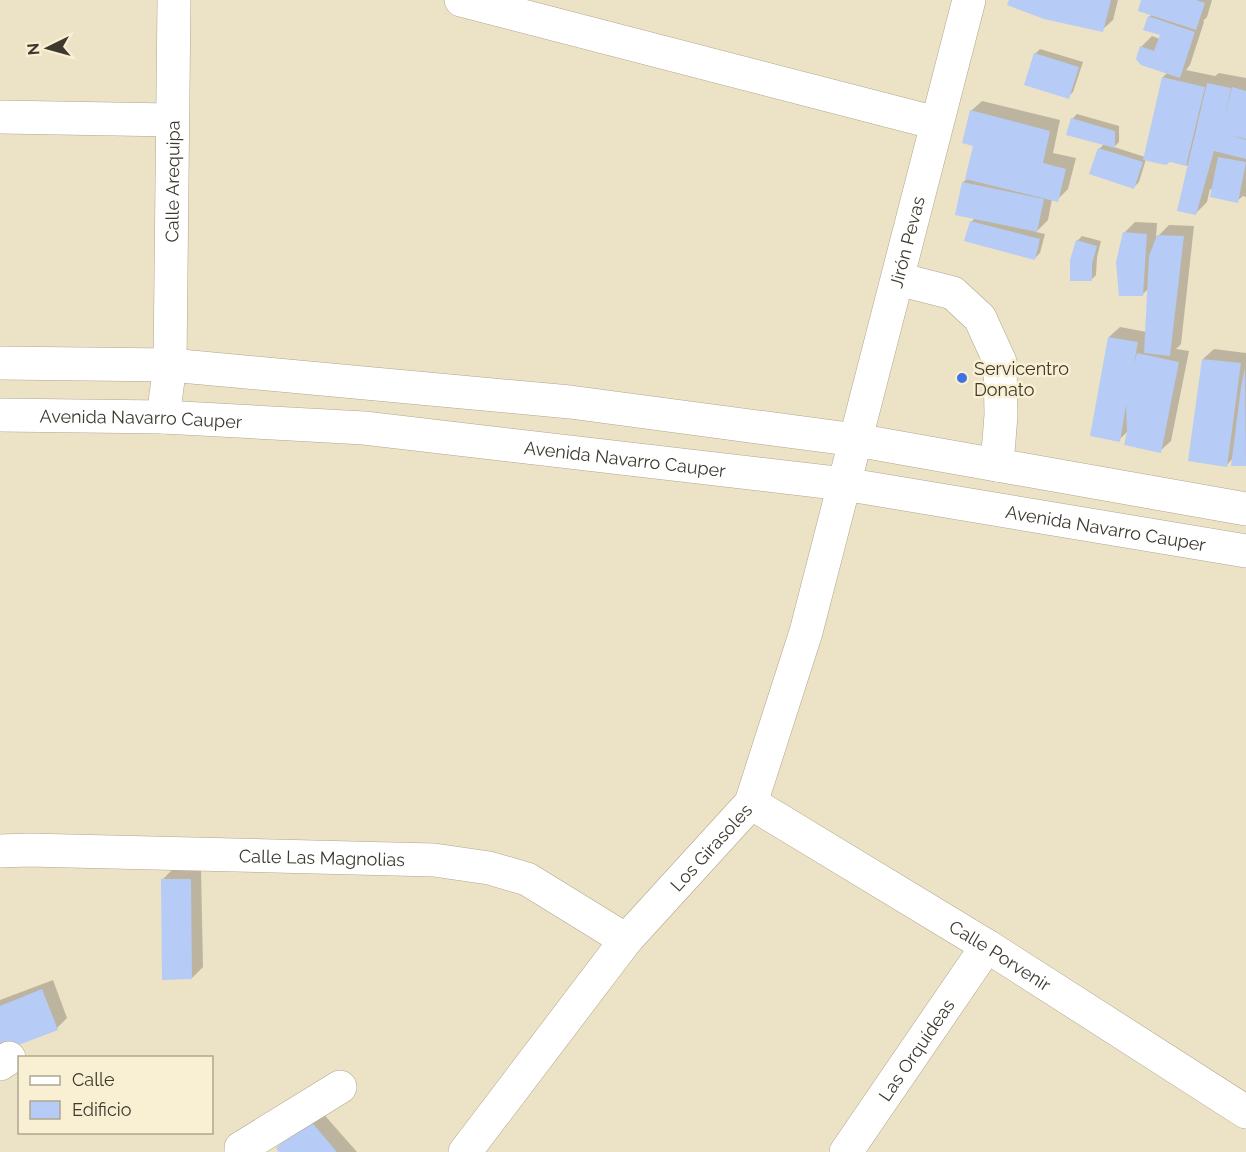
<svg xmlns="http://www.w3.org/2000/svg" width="1246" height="1152" font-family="Raleway,sans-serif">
  <rect width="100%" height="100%" fill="#ece2c6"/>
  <g fill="#0003">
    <path d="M1010,0h108l-5,20 -11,10z"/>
    <path d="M1143,0h69l-5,17 -4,4 1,1 -14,43 -4,5 29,6 4,-3 27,5v119l-3,-1 -6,5 -27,-12 -3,13 -11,11 -7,-47 -19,-5 -24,-2 -7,23 -5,5 -35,-38 5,-5 -32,-25 5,-5 42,12v16l-5,5 31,10 18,-80 5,-5 -27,-25 11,-11 8,3 2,-5 -13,-17 3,-3z"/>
    <path d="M1040,49l43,13 -10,30 -5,5 -33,-43z"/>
    <path d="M982,101l78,19 -7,33 23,5 -8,31 -11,11 -5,-1 -4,21 -12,12 9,2 -5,19 -5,5 -64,-36 4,-4 -12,-36 4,-3 8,-35 -4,-33z"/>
    <path d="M1135,222l22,1 -1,15 13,-13 25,1 -13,118 -5,5 13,2 -18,90 -11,10 -31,-21 -10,10 -10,-103 11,-10 27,5 2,-44 -7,7 -18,-62z"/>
    <path d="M1082,236l19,5 -4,16 -1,18 -5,5 -14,-39z"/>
    <path d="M1214,349l32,4v112l-13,-1v-6l-6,7 -24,-106z"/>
    <path d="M173,869h28l2,98 -11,11 -30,-98z"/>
    <path d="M53,980l14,38 -10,10 -57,22v-50z"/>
    <path d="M320,1110l37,42h-76z"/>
  </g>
  <g fill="#b6cbf5">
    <path d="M1009,0h102l-8,32 -59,-13 -37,-14z"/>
    <path d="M1141,0h55l9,3 -9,27 -58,-19z"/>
    <path d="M1148,16l47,16 -15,46 -39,-13 -5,-6 4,-13 14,5 6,-16 -17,-5z"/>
    <path d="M1034,53l45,14 -10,32 -45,-14z"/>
    <path d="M1162,77l43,10 -19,79 -16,-4 -4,3 -23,-5z"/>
    <path d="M1207,83l24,5 -6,26 7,-27 14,4v48l-16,-4 16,5v19l-32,-8 -18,64 -19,-4z"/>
    <path d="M970,110l80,21 -7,32 23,6 -8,33 -93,-23 8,-33 -11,-3z"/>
    <path d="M1071,118l44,13v17l-49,-13z"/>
    <path d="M1098,148l45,14 -9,27 -45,-15z"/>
    <path d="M1218,157l28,5 -8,41 -28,-6z"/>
    <path d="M962,182l82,17 -7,33 -82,-17z"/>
    <path d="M970,221l70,18 -5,21 -71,-19z"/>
    <path d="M1123,232l24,2 -4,62h-24l-3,-34z"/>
    <path d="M1157,235l27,1 -14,120 -26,-3 5,-97z"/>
    <path d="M1076,240l21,6 -5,18v17h-22v-21z"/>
    <path d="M1108,337l30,5 -4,22 3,-11 42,9 -18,91 -37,-8 3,-13 -1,-27 -6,37 -30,-6z"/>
    <path d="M1202,359l39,4 -14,104 -39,-6z"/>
    <path d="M1245,368l1,98h-15l10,-79z"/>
    <path d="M161,879h30l1,100 -30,1z"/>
    <path d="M42,989l16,41 -58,22v-46z"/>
    <path d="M309,1119l28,33h-58l-3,-4z"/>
  </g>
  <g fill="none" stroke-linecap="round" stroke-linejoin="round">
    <defs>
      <g id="minor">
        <path d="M461,0l475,123"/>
        <path d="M0,117l172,3"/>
        <path d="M898,279l55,14 27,25 20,44 1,53 -4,50"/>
        <path d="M0,363l170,2 400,37 286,38 390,69"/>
        <path id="s1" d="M0,415l163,2 201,11 480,56 402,67"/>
        <path id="s2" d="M163,417l7,-52 4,-365"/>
        <path id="s3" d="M751,803l236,143 259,166"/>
        <path id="s4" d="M0,851l29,-1 405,10 55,8 38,11 99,61"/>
        <path d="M0,1064l9,-6"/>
        <path d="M241,1152v-4l99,-61"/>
        <path id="s5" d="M465,1152l161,-212 125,-137 55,-171 163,-632"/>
        <path id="s6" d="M846,1152l141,-206"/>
      </g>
    </defs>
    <use href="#minor" stroke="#b0a68d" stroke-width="34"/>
    <use href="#minor" stroke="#fff" stroke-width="33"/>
  </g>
  <circle fill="#4072e3" stroke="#f9efd3" stroke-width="2" cx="962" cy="378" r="6"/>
  <g text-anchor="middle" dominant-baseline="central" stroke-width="5" stroke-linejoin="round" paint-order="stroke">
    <g font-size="18" fill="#3d392f" stroke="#f9efd3">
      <text stroke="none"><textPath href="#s2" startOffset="236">Calle Arequipa</textPath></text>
      <text stroke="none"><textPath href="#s5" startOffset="1034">Jirón Pevas</textPath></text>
      <text stroke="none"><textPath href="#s1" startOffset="141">Avenida Navarro Cauper</textPath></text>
      <text stroke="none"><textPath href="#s1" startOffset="627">Avenida Navarro Cauper</textPath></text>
      <text stroke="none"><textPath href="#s1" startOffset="1113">Avenida Navarro Cauper</textPath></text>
      <text stroke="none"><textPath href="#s5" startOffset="392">Los Girasoles</textPath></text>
      <text stroke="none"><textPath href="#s4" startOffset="322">Calle Las Magnolias</textPath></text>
      <text stroke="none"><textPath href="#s3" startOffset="292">Calle Porvenir</textPath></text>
      <text stroke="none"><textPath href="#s6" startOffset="124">Las Orquídeas</textPath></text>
    </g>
    <g font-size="18" fill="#3d392f" stroke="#f9efd3" text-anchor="start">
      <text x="974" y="368">Servicentro<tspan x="974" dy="21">Donato</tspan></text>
    </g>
  </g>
  <rect x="18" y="1056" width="195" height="78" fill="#f9efd3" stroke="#aea691" stroke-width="1.5"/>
  <rect x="30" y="1076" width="30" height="9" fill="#ffffff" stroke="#aea691" stroke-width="1.5"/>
  <text x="72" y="1086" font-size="18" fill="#3d392f">Calle</text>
  <rect x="30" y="1101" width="30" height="18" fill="#b6cbf5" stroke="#aea691" stroke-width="1.5"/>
  <text x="72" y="1116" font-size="18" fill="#3d392f">Edificio</text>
  <g transform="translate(48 48) rotate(265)" stroke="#f9efd3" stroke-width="4.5" paint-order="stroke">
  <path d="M0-4.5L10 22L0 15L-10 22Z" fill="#3d392f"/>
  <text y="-9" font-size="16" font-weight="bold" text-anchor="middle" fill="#3d392f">N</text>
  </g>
</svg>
